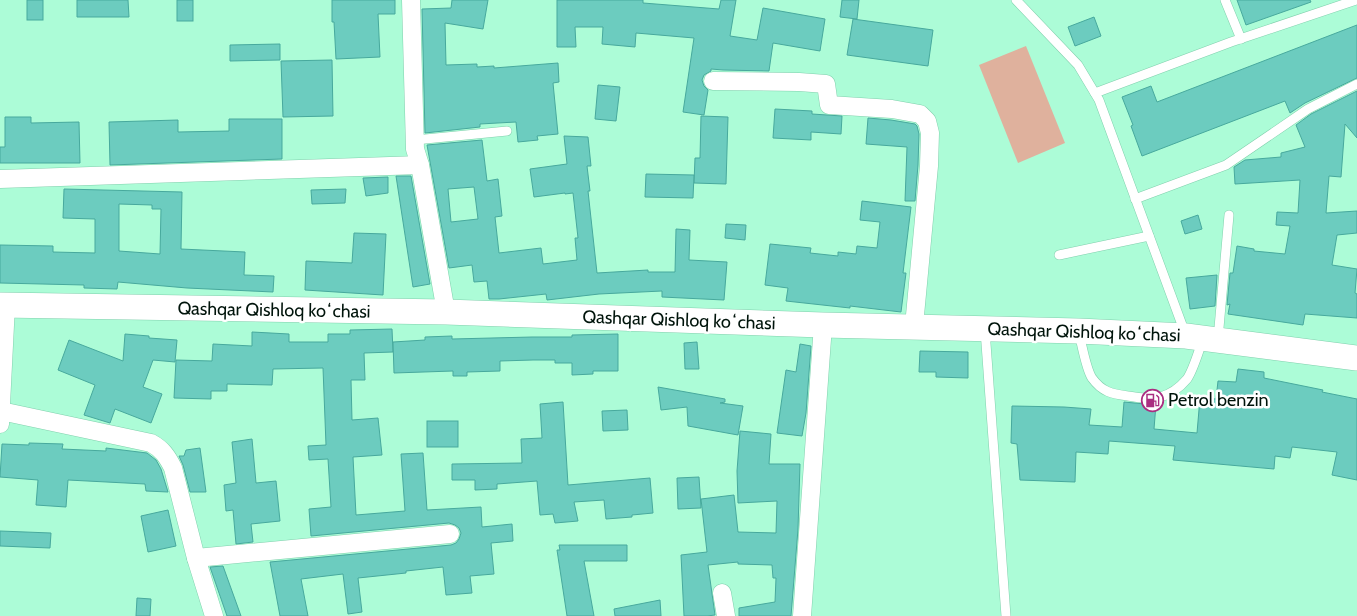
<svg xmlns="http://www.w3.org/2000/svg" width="1357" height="616" font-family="Cabin,sans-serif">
  <rect width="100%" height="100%" fill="#acfcd7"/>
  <path fill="#dfb19d" d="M1026,46l39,97 -47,20 -39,-98z"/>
  <g fill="#6cccbf" stroke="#47a99d" fill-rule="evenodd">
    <rect x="27" y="0" width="16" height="20"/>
    <path d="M77,0h51l1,17h-52z"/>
    <rect x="177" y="0" width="16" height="21"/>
    <path d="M332,0h63v14h-17l2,43 -44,2 -2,-37h-2z"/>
    <path d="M452,0h36l-5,29 -38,-6 1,42 31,-1v3l17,-1v2l64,-5 1,19 -6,1 5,51 -21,2 1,4 -20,2 -2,-20 -36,2v3l-55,6 -3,-124 29,-1z"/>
    <path d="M557,0h86v3l76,6 2,-9h15l-6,36 27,4 6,-32 62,11 -5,32 -47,-8 -4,28 -46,-1 -12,-1v2l-7,4 -2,5 2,6 4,4 -4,25 -21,-3 11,-74 -58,-5 -1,14 -33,-3 1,-17h-28l1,20h-19z"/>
    <path d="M842,0h17l-2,19 -17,-2z"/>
    <path d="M1237,0h73l1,2 -65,23z"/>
    <path d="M1094,17l7,19 -26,10 -7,-19z"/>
    <path d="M853,19l80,11 -5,36 -81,-11z"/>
    <path d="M1357,25v53l-52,25 -15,10 -5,-12 -143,55 -11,-30 2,-1 -11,-28 29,-11 6,16z"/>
    <path d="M280,44v16l-50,1v-16z"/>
    <path d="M332,60l1,56 -50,1 -2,-56z"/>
    <path d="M598,85l22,2 -4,34 -21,-2z"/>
    <path d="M1357,91v47l-12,-14 -4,53 -12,-1 -3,37 31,-2v22l-20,2 -5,30 25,4 -2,24 2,1v24l-52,-4 -2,11 -75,-11 2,-10 -3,1 3,-32h3l4,-27 17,3v2l31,3 5,-28 -14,-1 1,-13 21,1 2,-33 -65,4 -1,-17 11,-7 36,-3v-4l24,-6 -9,-22 15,-11z"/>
    <path d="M775,109l37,2v3l30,2 -1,18 -30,-2v8l-38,-2z"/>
    <path d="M701,116l27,1 -2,67 -32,-1 1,-25h5z"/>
    <path d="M5,117h26v6l48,-1 1,41h-80v-16h5z"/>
    <path d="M868,118l23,2 24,4 2,2 2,8 -1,31 -3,36h-10l2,-54 -41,-3z"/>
    <path d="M229,119h53v40l-172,6 -1,-43 69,-2v12l51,-1z"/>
    <path d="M564,136l24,1 3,29h-4l3,25h-2l9,82 51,-3v2h27l1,-43 14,1 -1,30 38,2 -3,38 -62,-3v-6l-63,3 -52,6 -1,-6 -47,5h-10l-2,-18 -13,1 -2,-17 -23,3 -22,-123 55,-5 5,41 11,-2 4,37 -7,1 4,36 42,-5 2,16 34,-4 -2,-22h3l-5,-45 -8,1v-1l-31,4 -4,-28 37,-5zM474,187l4,32 -27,3 -3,-33z"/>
    <path d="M646,174l48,1 -1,23 -48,-1z"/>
    <path d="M396,176h15l19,108 -17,3z"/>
    <path d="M388,177v16l-22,3 -3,-18z"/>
    <path d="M64,189l118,3 -1,57 64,3 -1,23 30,1 -1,16 -86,-4 -69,-6 -1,7 -33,-1v-3l-84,-2v-38l53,1v6l42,1v-34l-32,-1zM119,204l33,1v4h9l-1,45 -41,-3z"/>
    <path d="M346,189l-1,14 -33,1 -1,-14z"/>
    <path d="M862,201l49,6 -8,66h3l-5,39 -51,-6v2l-64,-7 2,-13 -23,-3 5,-41 41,4 -1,5 28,3v-4l18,2 1,-8 20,2 3,-26 -20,-2z"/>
    <path d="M1198,215l4,14 -17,5 -4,-13z"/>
    <path d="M726,224l20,1 -1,15 -20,-2z"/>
    <path d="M354,233l32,1 -3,61 -78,-5 1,-29 46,2z"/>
    <path d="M1217,275l-2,31 -25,3 -4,-31z"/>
    <path d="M392,329l1,23 -29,1 1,27h-14l1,40 26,-2 4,37 -29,2 3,58 49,-4 -4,-57 22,-1 4,57 54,-3 1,20 30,-3 1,17 -22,2 3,31 -24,2 2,17 -26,2 -3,-28 -37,4v2l-48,5 4,34 -14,2 -5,-40 -42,5 7,37h-28l-10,-54 181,-17 5,-2 3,-4 2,-6 -2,-5 -4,-3 -6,-2 -138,13 -2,-27 22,-2 -3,-48 -19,1 -1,-14 18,-1 -3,-77 -50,1 -1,16 -45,-1v7h-16v8l-37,-1 2,-38 36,1 1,-17 39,2v-14l37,2v8h39v-8h22v-4z"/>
    <path d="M125,334l24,2v2l28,2 -2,22 -22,-2 -10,27 19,7 -11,29 -36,-14 -5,14 -26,-8 11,-30 -37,-15 11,-30 54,21z"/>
    <path d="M618,334v37h-25v3l-21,1v-12h-17v-3h-22l-33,1v10l-33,1v4h-14v-5l-59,2 -1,-31 32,-2v-3l27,-1v3l80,-2h40v-2z"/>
    <path d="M697,342l2,27h-14l-1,-26z"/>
    <path d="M800,344l11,2 -5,67 -4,23 -25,-3 9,-63 10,2z"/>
    <path d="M920,351l48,1v26l-32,-1v-5h-17z"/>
    <path d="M1238,369l26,3v6l59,12 -1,2 35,7v81l-25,-5 5,-23 -45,-5 -2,11 -15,-2 -1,13 -101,-9 2,-14 -66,-5 -1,13 -32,-2 -1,30 -55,-2 -3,-36 -6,-1 1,-37 52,1 27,2 -2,16 33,2 2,-25 21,2h11l-2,25 43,4 3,-35 16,1 2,-18 18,1z"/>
    <path d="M658,387l67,12v3l-5,1 23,3 -5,29 -50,-9 -1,-19 -26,3z"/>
    <path d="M563,402l5,83 82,-7 3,35 -21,2v2l-26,2 -2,-19 -30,2 4,19 -23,2 -2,-9 -13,1 -3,-34 -40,3v5l-22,1v-10h-23v-16l70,-1 -1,-24 21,-1 -2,-34z"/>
    <path d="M627,410l1,20 -25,1 -1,-20z"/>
    <rect x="427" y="421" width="31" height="26"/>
    <path d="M740,431l31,3 -2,30h31l-2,65 -7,87h-52v-8l36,-6 1,-24h-3l-1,-13 -34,-1v-2l-30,3 7,50 -8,1h-23l-3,-61 26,-3 -6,-53 33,-4 4,37 38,1 1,-32 -39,2 -1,-32z"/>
    <path d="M252,439l4,44 20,-2 4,40 -29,3 2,18 -17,2 -3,-34 -7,1 -2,-26 12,-2 -4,-41z"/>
    <path d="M29,443l34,1 -1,5 44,2v-3l41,5 9,7 5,9 7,23 -22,-1 -1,-7 -77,-4 -2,27 -30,-2 2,-25 -38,-3 2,-33 27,1z"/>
    <path d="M200,448l6,44h-16l-7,-27 -4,-9h5l2,-6z"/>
    <path d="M699,477l2,31 -23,1 -1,-31z"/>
    <path d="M168,510l8,36 -28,6 -7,-36z"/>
    <path d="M0,531l51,2 -1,15 -50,-2z"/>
    <path d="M559,545h68v16h-43l10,55h-27l-10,-66h3z"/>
    <path d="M223,566l18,50h-14l-17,-49z"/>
    <path d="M137,598l14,1 -1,17h-14z"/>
    <path d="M660,600l1,16h-46l-1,-7z"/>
  </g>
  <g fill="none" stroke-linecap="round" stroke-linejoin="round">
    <defs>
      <g id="service">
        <path d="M1016,0l62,65 21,35 86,233"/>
        <path d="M1225,0l16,39"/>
        <path d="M1095,93l136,-51 125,-42"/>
        <path d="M415,140l92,-9"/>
        <path d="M1135,199l91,-34 82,-56 49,-25"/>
        <path d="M1059,255l90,-19"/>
        <path d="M985,330l21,286"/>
        <path d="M1079,333c3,12 7,36 13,45 10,14 20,16 36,18 25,5 42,3 59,-17 6,-8 12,-29 16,-40"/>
        <path d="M1218,339l11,-124"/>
      </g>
      <g id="minor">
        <path d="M411,0l4,149 5,16 26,147"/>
        <path d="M713,81l86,1 27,2 3,21 63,4 28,5 7,7 3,12 -1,33 -15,160"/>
        <path d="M0,179l420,-14"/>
        <path d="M1,411l150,32c11,6 16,13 22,25l23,90 18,58"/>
        <path d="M0,424l6,-119"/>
        <path d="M196,558l254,-24"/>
        <path d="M722,593l4,23"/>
        <path d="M802,616l21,-291"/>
      </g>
      <path id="secondary" d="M0,305l446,7 377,13 255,6 108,5 171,22"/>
    </defs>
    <use href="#service" stroke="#81d0ad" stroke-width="10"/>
    <use href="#minor" stroke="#81d0ad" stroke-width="19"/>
    <use href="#secondary" stroke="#81d0ad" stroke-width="26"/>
    <use href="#service" stroke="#fff" stroke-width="9"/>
    <use href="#minor" stroke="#fff" stroke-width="18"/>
    <use href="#secondary" stroke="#fff" stroke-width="25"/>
  </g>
  <defs>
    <symbol id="fuel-ring" viewBox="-11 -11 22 22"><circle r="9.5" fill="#fff" stroke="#aa2e81" stroke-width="1.5"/><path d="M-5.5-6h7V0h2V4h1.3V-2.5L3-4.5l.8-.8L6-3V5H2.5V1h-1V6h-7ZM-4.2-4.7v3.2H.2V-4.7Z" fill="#aa2e81"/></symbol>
  </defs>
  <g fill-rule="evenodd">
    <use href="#fuel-ring" x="1140" y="388" width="25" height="25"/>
  </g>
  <g text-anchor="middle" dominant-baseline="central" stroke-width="5" stroke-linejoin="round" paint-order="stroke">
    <g font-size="18" fill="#00140b" stroke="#fff">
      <text transform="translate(274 310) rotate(1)">Qashqar Qishloq koʻchasi</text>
      <text transform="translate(679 320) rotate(2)">Qashqar Qishloq koʻchasi</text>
      <text transform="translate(1084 332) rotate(2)">Qashqar Qishloq koʻchasi</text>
    </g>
    <g font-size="18" fill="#00140b" stroke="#fff" text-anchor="start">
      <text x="1168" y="400">Petrol benzin</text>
    </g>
  </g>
</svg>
